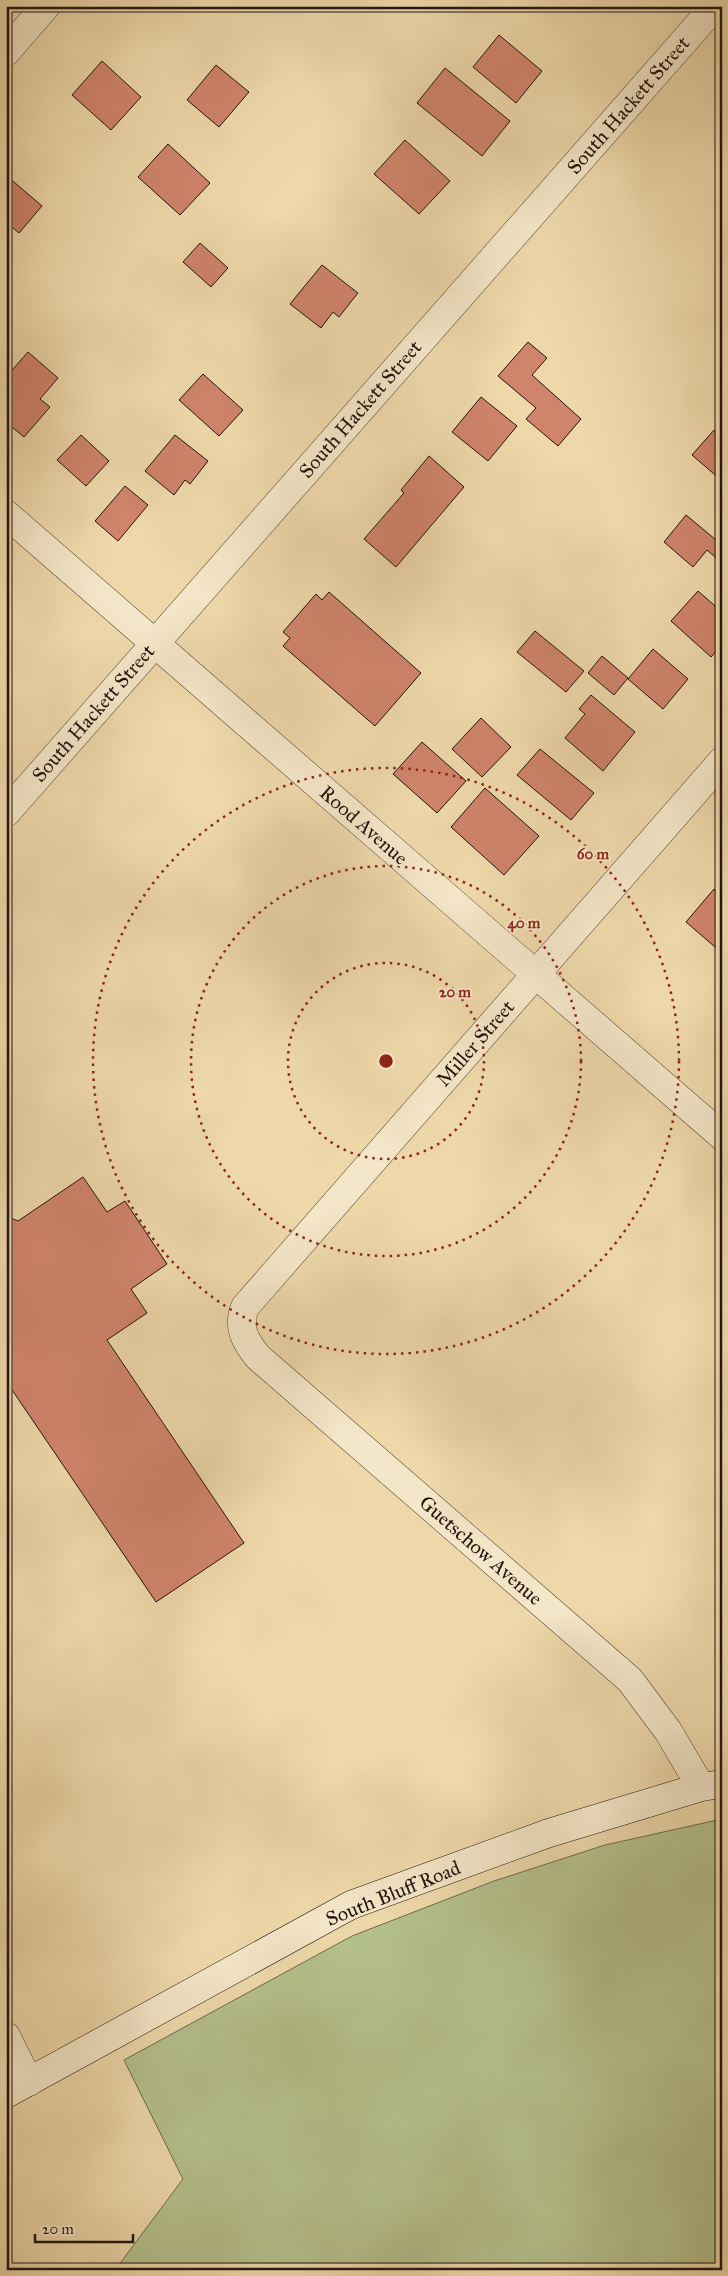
<svg xmlns="http://www.w3.org/2000/svg" width="728" height="2276" font-family="'IM FELL Great Primer',serif">
  <rect width="100%" height="100%" fill="#eed8aa"/>
  <filter id="stains"><feTurbulence type="fractalNoise" baseFrequency=".004" numOctaves="4"/><feColorMatrix values="0 0 0 0 .2 0 0 0 0 .09 0 0 0 0 .02 0 0 0 .5 -.17"/></filter>
  <radialGradient id="worn" r=".72"><stop offset=".6" stop-color="#630" stop-opacity="0"/><stop offset="1" stop-color="#630" stop-opacity=".3"/></radialGradient>
  <path fill="#b4c08c" stroke="#6a6a4e" d="M722,1819v451h-607l68,-91 -59,-119 228,-124 142,-55 111,-36z"/>
  <g fill="#d0846c" stroke="#211410">
    <path d="M499,35l43,36 -26,32 -43,-36z"/>
    <path d="M102,61l39,36 -30,33 -39,-35z"/>
    <path d="M216,65l33,27 -30,35 -32,-27z"/>
    <path d="M445,68l65,53 -28,35 -65,-53z"/>
    <path d="M405,140l45,41 -31,33 -45,-40z"/>
    <path d="M168,144l42,39 -30,32 -42,-38z"/>
    <path d="M7,176l35,30 -23,27 -13,-11z"/>
    <path d="M200,243l28,25 -17,19 -28,-25z"/>
    <path d="M322,265l36,28 -19,24 -6,-5 -12,16 -31,-24z"/>
    <path d="M528,342l19,16 -15,17 49,44 -23,27 -32,-27 10,-11 -38,-32z"/>
    <path d="M28,352l30,26 -18,21 10,8 -26,30 -18,-15v-45z"/>
    <path d="M203,374l40,36 -24,26 -40,-36z"/>
    <path d="M481,397l36,29 -29,35 -36,-29z"/>
    <path d="M714,430l8,7 -1,43 -29,-25z"/>
    <path d="M81,435l28,26 -23,25 -29,-26z"/>
    <path d="M175,435l33,26 -18,23 -5,-4 -11,15 -29,-24z"/>
    <path d="M429,456l35,31 -68,80 -32,-28 40,-46 -3,-3z"/>
    <path d="M125,486l23,19 -30,36 -23,-20z"/>
    <path d="M686,515l30,25 6,-7v30l-15,-13 -14,17 -29,-25z"/>
    <path d="M698,591l24,21v33l-11,12 -40,-36z"/>
    <path d="M329,592l92,81 -46,53 -92,-80 7,-8 -7,-6 33,-38 6,6z"/>
    <path d="M535,631l49,40 -18,21 -49,-40z"/>
    <path d="M653,649l35,30 -25,30 -35,-30z"/>
    <path d="M602,656l26,22 -14,17 -26,-22z"/>
    <path d="M591,695l44,37 -32,39 -38,-33 20,-24 -6,-5z"/>
    <path d="M481,718l30,29 -29,30 -30,-28z"/>
    <path d="M422,742l44,39 -29,32 -44,-39z"/>
    <path d="M540,749l54,44 -23,27 -54,-45z"/>
    <path d="M485,788l54,48 -35,39 -53,-48z"/>
    <path d="M714,889l8,7v57l-36,-31z"/>
    <path d="M83,1177l24,35 18,-11 42,63 -36,25 16,24 -40,27 137,203 -88,59 -150,-221v-165l12,5z"/>
  </g>
  <g fill="none" stroke-linecap="round" stroke-linejoin="round">
    <defs>
      <g id="street">
        <path d="M6,52l40,-46"/>
        <path d="M6,514l716,622"/>
        <path d="M6,813l709,-807"/>
        <path d="M701,1787l-33,-56 -38,-51 -372,-323c-13,-16 -21,-30 -13,-50l477,-546"/>
        <path d="M6,2036l23,46"/>
      </g>
      <path id="secondary" d="M6,2094l345,-189 198,-72 152,-46 21,-3"/>
    </defs>
    <use href="#street" stroke="#544536" stroke-width="29"/>
    <use href="#secondary" stroke="#211410" stroke-width="29"/>
    <use href="#street" stroke="#f4e6c8" stroke-width="28"/>
    <use href="#secondary" stroke="#f4e6c8" stroke-width="28"/>
  </g>
  <g fill="none" stroke="#8f2418" stroke-width="2.5" stroke-dasharray="2.5 5">
    <circle cx="386" cy="1061" r="98"/>
    <circle cx="386" cy="1061" r="195"/>
    <circle cx="386" cy="1061" r="293"/>
  </g>
  <g text-anchor="middle" dominant-baseline="central" stroke-width="4" stroke-linejoin="round" paint-order="stroke">
    <g font-size="20" fill="#211410" stroke="#f4e6c8">
      <text transform="translate(628 105) rotate(-49)">South Hackett Street</text>
      <text transform="translate(360 409) rotate(-49)">South Hackett Street</text>
      <text transform="translate(93 713) rotate(-49)">South Hackett Street</text>
      <text transform="translate(364 825) rotate(41)">Rood Avenue</text>
      <text transform="translate(475 1043) rotate(-49)">Miller Street</text>
      <text transform="translate(481 1550) rotate(41)">Guetschow Avenue</text>
      <text transform="translate(393 1893) rotate(-22)">South Bluff Road</text>
    </g>
  </g>
  <circle cx="386" cy="1061" r="8" fill="#8f2418" stroke="#f4e6c8" stroke-width="2.5"/>
  <g font-size="15" text-anchor="middle" font-weight="bold" fill="#8f2418" stroke="#f4e6c8" stroke-width="4" stroke-linejoin="round" paint-order="stroke">
    <text x="593" y="859">60 m</text>
    <text x="524" y="928">40 m</text>
    <text x="455" y="997">20 m</text>
  </g>
  <rect width="728" height="2276" fill="none" stroke="#eed8aa" stroke-width="25"/>
  <rect x="8" y="8" width="713" height="2261" fill="none" stroke="#211410" stroke-width="2.5"/>
  <rect x="12" y="12" width="703" height="2251" fill="none" stroke="#211410"/>
  <path d="M35 2234v8h98v-8" fill="none" stroke="#211410" stroke-width="2.5"/>
  <text x="42" y="2234" font-size="15" fill="#211410" stroke="#f4e6c8" stroke-width="4" paint-order="stroke">20 m</text>
  <rect width="100%" height="100%" filter="url(#stains)"/>
  <rect width="100%" height="100%" fill="url(#worn)"/>
</svg>
